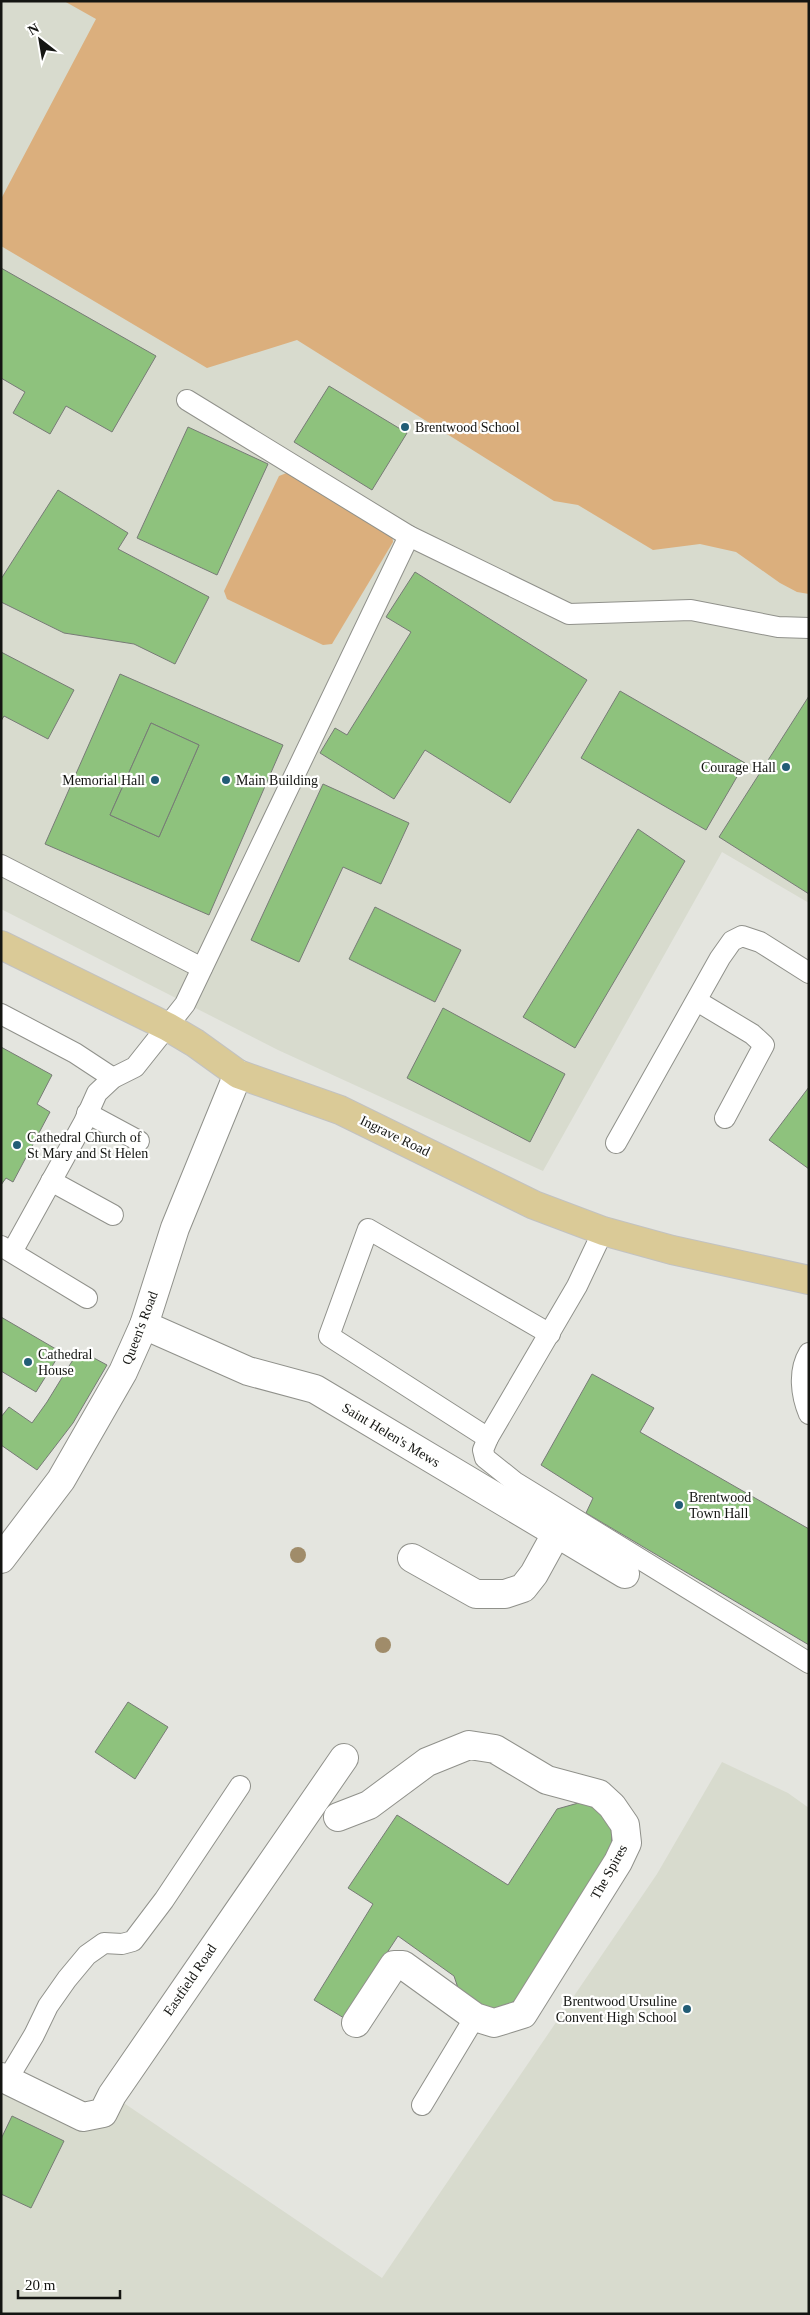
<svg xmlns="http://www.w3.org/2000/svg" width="810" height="2315" font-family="Georgia,serif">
  <rect width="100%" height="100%" fill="#e4e5df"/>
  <g fill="#d8dbce">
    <path d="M1,1h808v902l-87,-51 -179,319 -265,-121 -277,-141z"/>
    <path d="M722,1762l66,31 21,15v506h-808v-237l82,40 29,-22 270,183 275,-404z"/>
  </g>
  <g fill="#dbaf7d">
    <path d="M64,1h745v593l-12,-2 -17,-9 -44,-31 -36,-8 -47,6 -75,-45 -24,-4 -257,-161 -90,28 -206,-122v-47l95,-180z"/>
    <path d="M289,472l103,62 1,8 -61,102 -9,1 -96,-46 -3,-8 55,-115z"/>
  </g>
  <g fill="#8ec27d" stroke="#777b76" fill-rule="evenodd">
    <path d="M1,268l155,88 -44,76 -46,-26 -16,28 -37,-21 12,-21 -24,-14z"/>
    <path d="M329,386l78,47 -35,57 -78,-48z"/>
    <path d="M188,427l80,37 -51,111 -80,-37z"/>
    <path d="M58,490l70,43 -10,16 91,48 -34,67 -41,-20 -70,-11 -63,-31v-23z"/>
    <path d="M415,572l172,108 -77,123 -85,-53 -31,49 -74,-46 15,-25 12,7 64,-103 -25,-15z"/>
    <path d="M1,652l73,38 -26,49 -44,-23 -3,5z"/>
    <path d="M120,674l163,71 -74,170 -164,-71zM151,723l48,22 -40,92 -49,-22z"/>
    <path d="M620,691l125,72 -39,67 -125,-72z"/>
    <path d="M809,696v198l-90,-57z"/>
    <path d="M151,723l48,22 -40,92 -49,-22z"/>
    <path d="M323,784l86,39 -28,61 -38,-17 -44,95 -48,-22z"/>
    <path d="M638,829l47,32 -110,187 -52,-31z"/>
    <path d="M375,907l86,43 -26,52 -86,-43z"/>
    <path d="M443,1008l122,66 -35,68 -123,-64z"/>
    <path d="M1,1047l51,28 -15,29 13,8 -37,70 -7,-4 -5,7z"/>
    <path d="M809,1087v82l-40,-29z"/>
    <path d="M1,1317l60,35 -25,40 -35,-21z"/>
    <path d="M79,1350l28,15 -34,58 -36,47 -36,-25v-28l8,-10 23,16 15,-21z"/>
    <path d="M592,1374l62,34 -14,24 169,97v116l-223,-132 7,-15 -52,-33z"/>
    <path d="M128,1702l40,25 -33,52 -40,-27z"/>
    <path d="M582,1802l22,11 7,10 1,24 -92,150 -20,14 -24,-3 -16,-14 -6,-18 -56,-40 -54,82 -30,-18 59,-96 -25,-16 49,-73 111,70 49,-76z"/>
    <path d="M12,2116l52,25 -33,67 -30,-14v-55z"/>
  </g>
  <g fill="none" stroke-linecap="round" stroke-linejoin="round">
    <defs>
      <g id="lane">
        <path d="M187,400l222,136 160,78 122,-4 87,17 31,1"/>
        <path d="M1,865l201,103"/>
        <path d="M697,1001l55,33 12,11 -39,73"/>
        <path d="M1,1014l74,39 38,25"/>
        <path d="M87,1113l52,28"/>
        <path d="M616,1143l104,-185 12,-17 10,-5 18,6 49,31"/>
        <path d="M51,1181l62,34"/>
        <path d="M603,1231l-26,55 -89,152 -5,12 2,8 30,24 294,181"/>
        <path d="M1,1246l86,52"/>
        <path d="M12,1252l72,-130 13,-29 16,-15 22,-11 50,-63 224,-468"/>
        <path d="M809,1353c-11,18 -8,42 0,61"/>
        <path d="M488,1438l-159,-102 39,-107 182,105"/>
        <path d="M7,2080l27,-45 14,-29 19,-27 20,-24 17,-12 18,1 11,-3 31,-41 76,-114"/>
        <path d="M422,2105l53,-88"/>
      </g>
      <g id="street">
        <path d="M144,1325l104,46 67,18 310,185"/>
        <path d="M412,1558l64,36h29l18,-6 11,-14 22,-40"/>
        <path d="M338,1817l31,-12 58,-43 42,-17 26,4 52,31 52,14 13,12 13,19 2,18 -9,19 -95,152 -29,9 -19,-6 -72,-52h-9l-38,58"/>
        <path d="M1,2077l82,40 20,-4 9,-18 232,-337"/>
      </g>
      <path id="secondary" d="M1,1559l60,-79 62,-108 21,-47 31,-97 63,-154"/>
      <path id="primary" d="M1,945l167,82 27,16 43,31 102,36 194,95 69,26 69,19 137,30"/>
    </defs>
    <use href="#lane" stroke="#90918b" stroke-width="22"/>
    <use href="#street" stroke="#90918b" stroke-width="30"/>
    <use href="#secondary" stroke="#90918b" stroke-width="30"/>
    <use href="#primary" stroke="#c2c2c1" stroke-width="30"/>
    <use href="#lane" stroke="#fff" stroke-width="20"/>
    <use href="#street" stroke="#fff" stroke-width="28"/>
    <use href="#secondary" stroke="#fff" stroke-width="28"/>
    <use href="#primary" stroke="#daca97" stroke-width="28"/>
  </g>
  <g fill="#a08c6a">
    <circle cx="298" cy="1555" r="8"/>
    <circle cx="383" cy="1645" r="8"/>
  </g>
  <g fill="#225d76" stroke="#fffffe" stroke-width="2">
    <circle cx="405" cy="427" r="5"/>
    <circle cx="786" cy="767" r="5"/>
    <circle cx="155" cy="780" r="5"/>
    <circle cx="226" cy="780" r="5"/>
    <circle cx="17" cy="1145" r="5"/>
    <circle cx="28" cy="1362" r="5"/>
    <circle cx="679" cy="1505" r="5"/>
    <circle cx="687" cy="2009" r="5"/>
  </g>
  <g text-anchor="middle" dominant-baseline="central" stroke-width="4.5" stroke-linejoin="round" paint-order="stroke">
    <g font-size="14" fill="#141512" stroke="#fffffe" text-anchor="start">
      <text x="415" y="427">Brentwood School</text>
      <text x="776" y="767" text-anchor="end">Courage Hall</text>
      <text x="145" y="780" text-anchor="end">Memorial Hall</text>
      <text x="236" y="780">Main Building</text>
      <text x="27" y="1137">Cathedral Church of<tspan x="27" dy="16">St Mary and St Helen</tspan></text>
      <text x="38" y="1354">Cathedral<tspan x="38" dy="16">House</tspan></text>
      <text x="689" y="1497">Brentwood<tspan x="689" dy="16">Town Hall</tspan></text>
      <text x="677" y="2001" text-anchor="end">Brentwood Ursuline<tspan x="677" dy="16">Convent High School</tspan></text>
    </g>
    <g font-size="14" fill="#141512" stroke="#fffffe">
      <text transform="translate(395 1136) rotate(26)">Ingrave Road</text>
      <text transform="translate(140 1328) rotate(-69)">Queen's Road</text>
      <text transform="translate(391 1435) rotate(31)">Saint Helen's Mews</text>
      <text transform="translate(609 1872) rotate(-61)">The Spires</text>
      <text transform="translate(190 1980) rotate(-56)">Eastfield Road</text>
    </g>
  </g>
  <rect width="810" height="2315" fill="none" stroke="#141512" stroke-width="5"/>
  <g transform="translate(40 40) rotate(329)" stroke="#fffffe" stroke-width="4" paint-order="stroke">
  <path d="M0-4L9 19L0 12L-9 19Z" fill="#141512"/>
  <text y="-8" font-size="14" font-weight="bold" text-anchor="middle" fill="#141512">N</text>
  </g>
  <path d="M18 2290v8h102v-8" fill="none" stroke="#141512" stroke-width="2.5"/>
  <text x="25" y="2290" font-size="15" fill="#141512" stroke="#fffffe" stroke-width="4" paint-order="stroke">20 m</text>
</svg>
